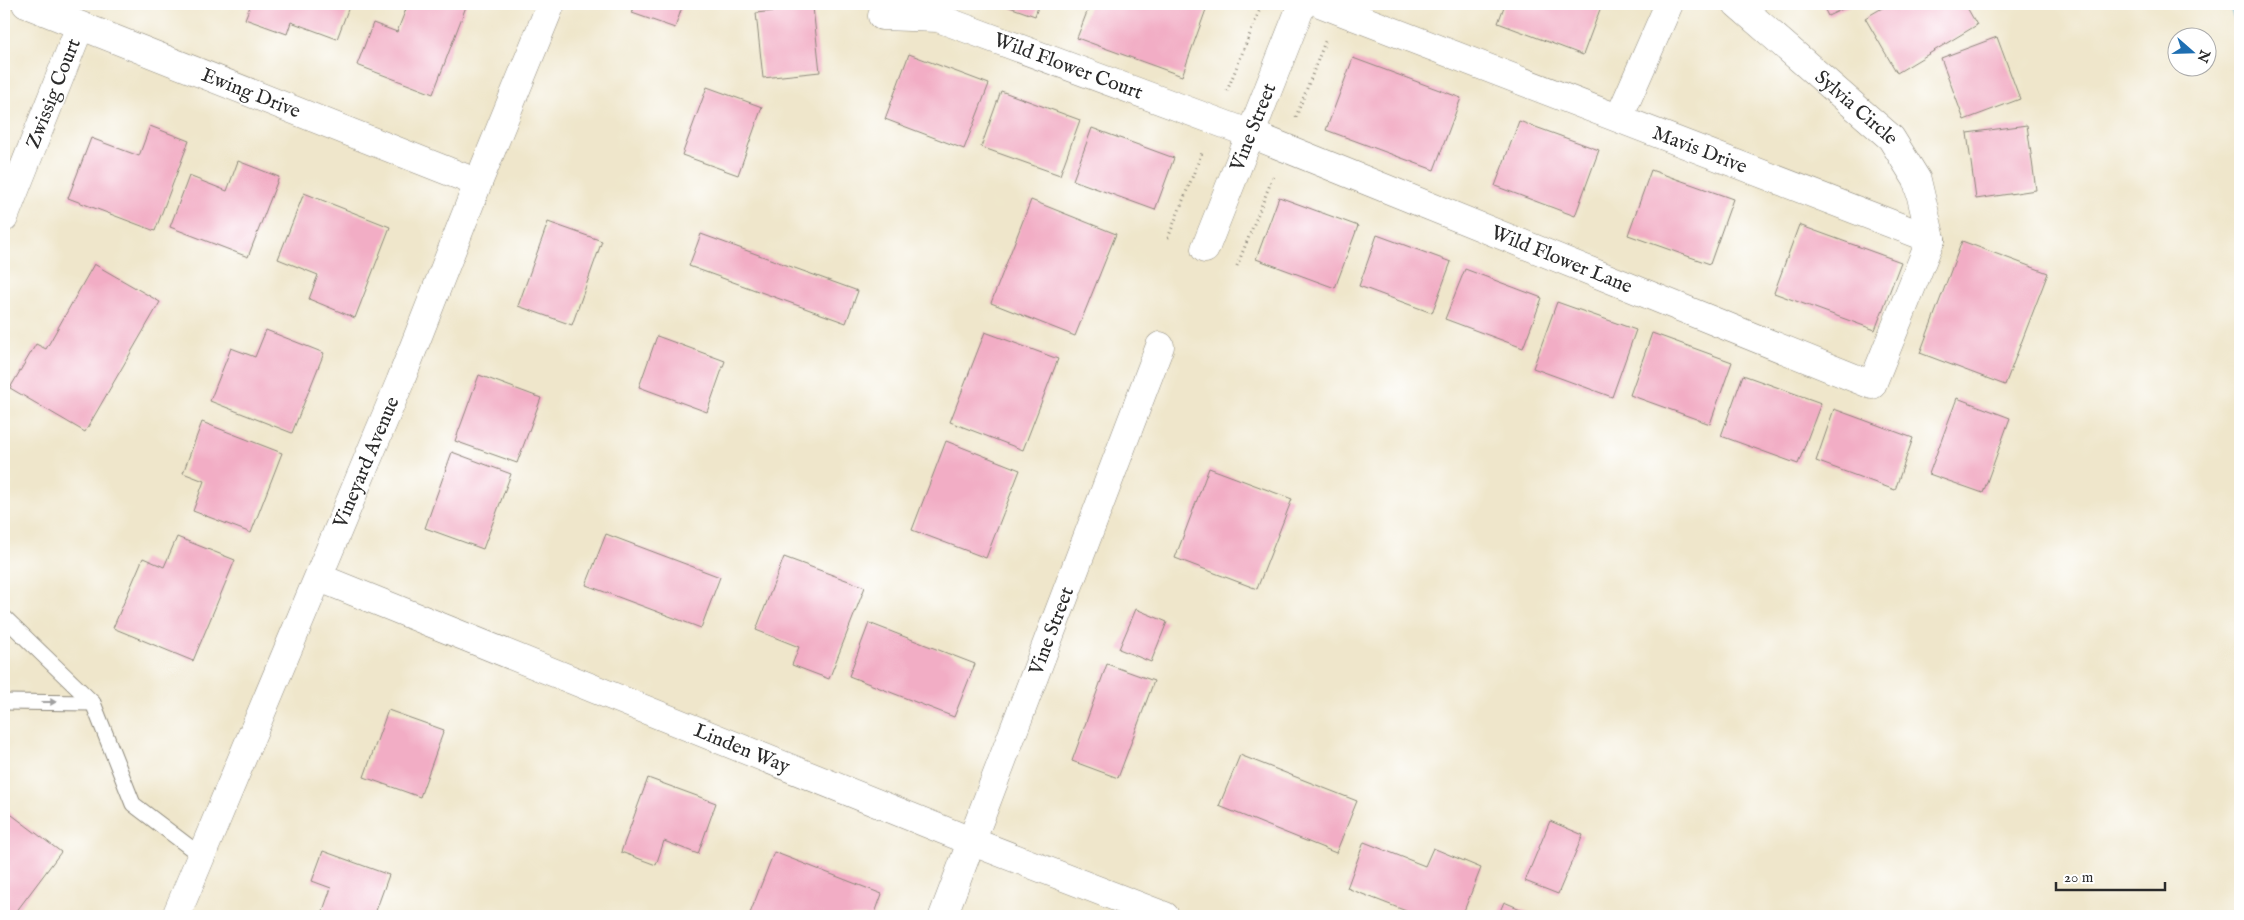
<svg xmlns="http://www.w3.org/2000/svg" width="2244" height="920" font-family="'IM FELL English',serif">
  <rect width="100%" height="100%" fill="#fff"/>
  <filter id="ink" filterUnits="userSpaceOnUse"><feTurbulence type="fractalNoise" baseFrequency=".02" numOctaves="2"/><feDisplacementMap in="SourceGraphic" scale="10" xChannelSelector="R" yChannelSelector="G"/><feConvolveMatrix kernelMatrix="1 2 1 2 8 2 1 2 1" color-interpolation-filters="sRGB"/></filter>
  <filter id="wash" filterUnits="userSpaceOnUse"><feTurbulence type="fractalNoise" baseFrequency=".0096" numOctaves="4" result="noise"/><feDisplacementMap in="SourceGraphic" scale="20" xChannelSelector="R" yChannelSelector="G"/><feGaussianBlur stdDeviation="1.12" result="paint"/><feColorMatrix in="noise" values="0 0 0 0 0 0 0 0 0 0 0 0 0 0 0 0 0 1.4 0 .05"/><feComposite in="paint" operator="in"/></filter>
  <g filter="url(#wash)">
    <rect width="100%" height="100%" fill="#efe6cb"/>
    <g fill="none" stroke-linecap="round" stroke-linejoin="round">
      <path stroke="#55b7d3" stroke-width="11" d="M2234,4l6,17"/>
    </g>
    <g id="blocks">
      <g fill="#f2adc5">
        <path d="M251,4h99l-13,35 -46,-17 -4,12 -42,-15z"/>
        <path d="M408,4h59l-34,90 -76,-29 16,-42 24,9z"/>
        <path d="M636,4h47l-8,24 -43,-15z"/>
        <path d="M1001,4h38l-4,12z"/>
        <path d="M1090,4h118l-26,72 -105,-38z"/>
        <path d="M1505,4h97l-19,51 -85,-32z"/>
        <path d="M1822,4h31l-25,12z"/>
        <path d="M1889,4h76l12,21 -80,48 -32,-55z"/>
        <path d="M813,7l7,65 -57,6 -7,-65z"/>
        <path d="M1997,37l23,62 -56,21 -23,-62z"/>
        <path d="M909,54l80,30 -25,65 -79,-30z"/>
        <path d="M1353,58l108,40 -27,72 -108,-40z"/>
        <path d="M707,87l55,20 -24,68 -56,-20z"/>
        <path d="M1001,91l79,29 -20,55 -79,-28z"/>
        <path d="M1519,121l80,29 -24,66 -80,-30z"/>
        <path d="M2027,125l9,65 -60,9 -9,-66z"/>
        <path d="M150,126l39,15 -34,90 -87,-33 23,-60 48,18z"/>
        <path d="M1092,128l82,30 -19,52 -82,-30z"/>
        <path d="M238,161l41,16 -31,80 -78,-30 19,-51 38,15z"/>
        <path d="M1651,170l82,29 -23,65 -82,-29z"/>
        <path d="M304,193l86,34 -35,91 -46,-19 9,-24 -40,-16z"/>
        <path d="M1279,197l79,29 -23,62 -79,-29z"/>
        <path d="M1031,200l85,34 -41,102 -84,-33z"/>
        <path d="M548,222l54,19 -30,84 -54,-19z"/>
        <path d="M1799,225l102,37 -26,68 -101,-37z"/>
        <path d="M701,234l157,57 -12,32 -157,-57z"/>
        <path d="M1377,235l74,27 -19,51 -73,-27z"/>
        <path d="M1962,241l86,32 -43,112 -85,-32z"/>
        <path d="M94,264l66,38 -75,130 -75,-44 26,-44 10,5z"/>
        <path d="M1465,269l77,29 -19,50 -78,-29z"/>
        <path d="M1557,302l79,28 -24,67 -79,-29z"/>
        <path d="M266,330l58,23 -32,80 -82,-32 21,-53 24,9z"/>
        <path d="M985,332l73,27 -35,91 -73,-28z"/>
        <path d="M1652,333l80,29 -22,62 -80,-29z"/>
        <path d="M657,336l68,25 -18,51 -68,-25z"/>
        <path d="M479,375l62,23 -24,65 -62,-22z"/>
        <path d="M1743,375l78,28 -23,61 -77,-28z"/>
        <path d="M1957,398l53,20 -27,75 -54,-19z"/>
        <path d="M1834,409l79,29 -18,52 -79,-29z"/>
        <path d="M202,422l80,31 -31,80 -58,-22 11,-30 -21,-8z"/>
        <path d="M946,441l74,29 -34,88 -74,-28z"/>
        <path d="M452,452l59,22 -28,75 -58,-21z"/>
        <path d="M1209,468l83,31 -35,90 -82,-31z"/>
        <path d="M606,534l114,43 -19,51 -115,-43z"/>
        <path d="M177,537l58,23 -42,101 -80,-33 30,-70 21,9z"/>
        <path d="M784,557l81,30 -36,92 -37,-14 7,-18 -43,-17z"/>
        <path d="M1136,609l31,13 -16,40 -32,-13z"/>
        <path d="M869,623l106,41 -21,53 -105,-41z"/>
        <path d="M1107,664l47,17 -36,97 -46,-17z"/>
        <path d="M388,710l56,20 -24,67 -56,-20z"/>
        <path d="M1240,755l117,46 -21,52 -117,-47z"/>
        <path d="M648,778l68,25 -18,51 -34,-13 -8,24 -35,-13z"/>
        <path d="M4,809l57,43 -48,64h-9z"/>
        <path d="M1550,821l33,14 -25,59 -33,-13z"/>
        <path d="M1364,842l61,24 8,-18 48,20 -19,48h-43l-72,-28z"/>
        <path d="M323,851l66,24 -15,41h-53l10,-28 -19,-7z"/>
        <path d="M774,852l108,42 -8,22h-125z"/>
        <path d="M1504,902l33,14h-39z"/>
      </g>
    </g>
  </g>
  <g filter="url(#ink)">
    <use href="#blocks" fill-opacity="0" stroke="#8d887b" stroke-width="1"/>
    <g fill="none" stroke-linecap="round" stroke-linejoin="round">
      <defs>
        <g id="lane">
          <path d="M4,617l89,86 40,101 67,51"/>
          <path d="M4,702l89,1"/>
        </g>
        <g id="street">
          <path id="s1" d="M26,4l452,179"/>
          <path id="s2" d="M1322,4l609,235"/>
          <path id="s3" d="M1737,4l154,134 26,42 14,59"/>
          <path id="s4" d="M882,16l56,2 313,116 621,251 59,-146"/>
          <path d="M1619,118l50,-114"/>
          <path id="s5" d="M4,218l76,-192"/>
          <path id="s6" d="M1205,249l97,-245"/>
          <path id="s7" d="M320,578l653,264 192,74"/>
          <path id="s8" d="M943,916l217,-570"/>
        </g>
        <g id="secondary">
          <path id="s9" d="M176,916l224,-534 78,-199 73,-179"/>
        </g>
      </defs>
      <use href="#lane" stroke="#8d887b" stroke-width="17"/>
      <use href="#street" stroke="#8d887b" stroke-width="29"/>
      <use href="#secondary" stroke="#8d887b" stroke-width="29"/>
      <g stroke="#8d887b" stroke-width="3" stroke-dasharray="1 4" stroke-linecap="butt">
        <path d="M1227,91l35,-87"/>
        <path d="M1296,117l30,-78"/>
        <path d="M1168,238l35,-88"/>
        <path d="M1237,266l36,-89"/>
      </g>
      <use href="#lane" stroke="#fff" stroke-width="15"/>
      <use href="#street" stroke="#fff" stroke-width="28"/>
      <use href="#secondary" stroke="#fff" stroke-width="28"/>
    </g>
    <defs><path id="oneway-solid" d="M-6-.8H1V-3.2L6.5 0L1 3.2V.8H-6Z" transform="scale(1.25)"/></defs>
    <use fill="#a0a0a0" href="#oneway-solid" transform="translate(49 702)"/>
  </g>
  <g text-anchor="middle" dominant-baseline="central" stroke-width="4.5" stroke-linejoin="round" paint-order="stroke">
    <g font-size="20" fill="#2b2b2b" stroke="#fff">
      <text stroke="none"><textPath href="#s4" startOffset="195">Wild Flower Court</textPath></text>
      <text stroke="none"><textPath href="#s5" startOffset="134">Zwissig Court</textPath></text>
      <text stroke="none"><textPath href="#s1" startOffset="242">Ewing Drive</textPath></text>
      <text stroke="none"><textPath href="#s3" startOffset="158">Sylvia Circle</textPath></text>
      <text stroke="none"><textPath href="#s6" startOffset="131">Vine Street</textPath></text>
      <text stroke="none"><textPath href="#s2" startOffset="405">Mavis Drive</textPath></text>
      <text stroke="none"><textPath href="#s4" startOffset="725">Wild Flower Lane</textPath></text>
      <text stroke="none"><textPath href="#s9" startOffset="492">Vineyard Avenue</textPath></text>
      <text stroke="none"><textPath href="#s8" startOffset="305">Vine Street</textPath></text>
      <text stroke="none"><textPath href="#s7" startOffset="455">Linden Way</textPath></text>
    </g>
  </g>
  <rect width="2244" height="920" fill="none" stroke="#fff" stroke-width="20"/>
  <g transform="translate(2192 52) rotate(110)"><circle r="24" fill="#ffffff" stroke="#aaaaaa"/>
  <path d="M0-4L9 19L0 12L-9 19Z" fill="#1f6fb2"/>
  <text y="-8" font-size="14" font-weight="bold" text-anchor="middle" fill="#2b2b2b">N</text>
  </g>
  <path d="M2056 882v8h109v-8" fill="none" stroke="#2b2b2b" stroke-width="2.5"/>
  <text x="2064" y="882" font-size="15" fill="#2b2b2b" stroke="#ffffff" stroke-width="4" paint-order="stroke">20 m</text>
</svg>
